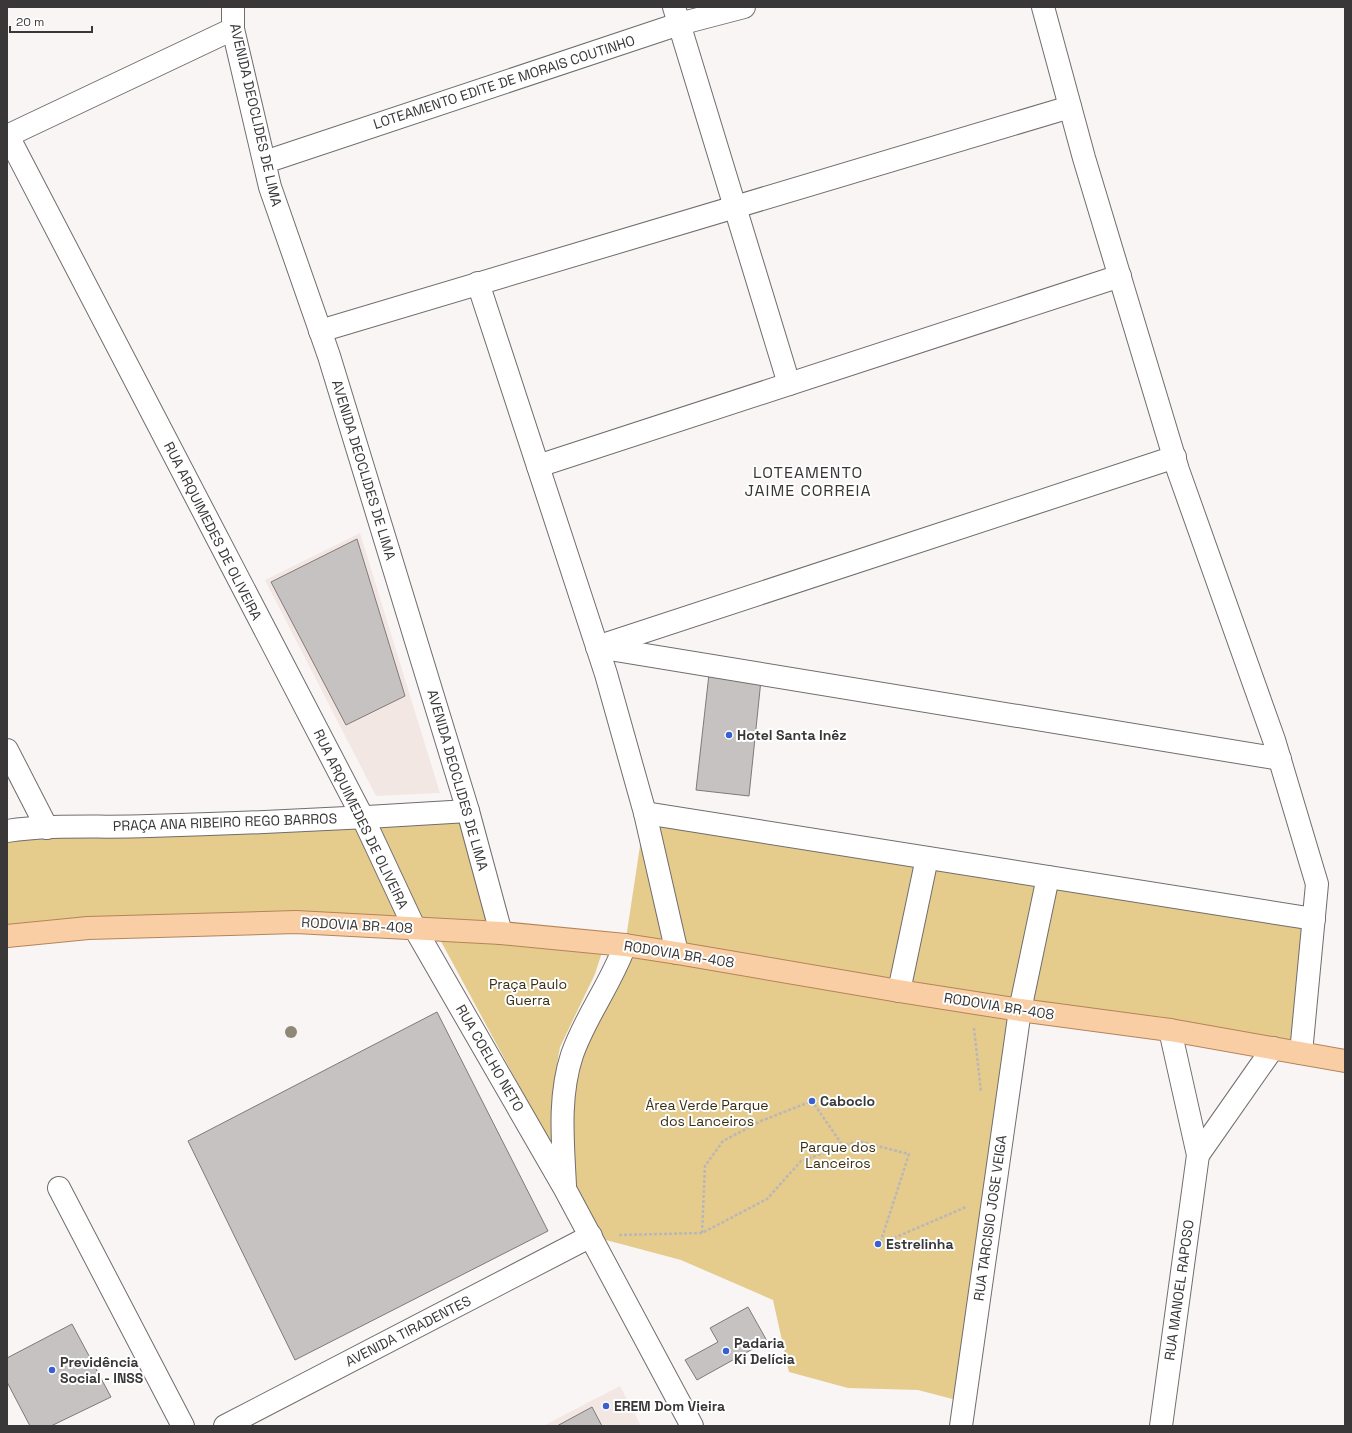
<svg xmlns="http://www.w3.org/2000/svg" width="1352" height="1433" font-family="'Space Grotesk',sans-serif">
  <rect width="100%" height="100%" fill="#f9f5f4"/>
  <g fill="#f3e7e3">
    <path d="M360,533l80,260 -64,3 -111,-216z"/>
    <path d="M620,1386l21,40h-98z"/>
  </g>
  <g fill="#e5cb8c">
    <path d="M468,811l33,122 -87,-6 -407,11v-107z"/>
    <path d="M645,813l669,106 -13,134 -281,-43 -56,392 -46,-12 -70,-2 -59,-16 -16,-72 -92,-40 -90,-24 -26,-47 1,-106 59,-138z"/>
    <path d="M437,934l167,12 -9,28 -35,73 -4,23 -3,37 4,49z"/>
  </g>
  <g fill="#c6c2c2" stroke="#7e7a7a">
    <path d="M357,539l48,157 -59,29 -75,-143z"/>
    <path d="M709,674l52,6 -12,116 -53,-6z"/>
    <path d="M437,1012l111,219 -253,129 -107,-219z"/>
    <path d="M748,1307l19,34 -70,39 -12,-20 33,-18 -8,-14z"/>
    <path d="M72,1324l39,73 -60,29h-21l-23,-44v-24z"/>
    <path d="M592,1407l10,19h-45z"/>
  </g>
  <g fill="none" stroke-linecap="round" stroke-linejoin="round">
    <defs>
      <g id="minor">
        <path d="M233,7v22l37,158 59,169 139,455 33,122"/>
        <path d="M674,7l115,377"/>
        <path d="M1043,7l41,151 94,312 96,270 43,144 -16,169"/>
        <path d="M7,136l226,-107"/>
        <path d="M8,136l355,682 51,109 151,262 127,237"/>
        <path d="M265,162l414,-138 65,-17"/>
        <path d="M478,283l128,391 39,139 32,140"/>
        <path d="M320,331l750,-224"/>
        <path d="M538,466l582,-190"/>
        <path d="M600,646l575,-189"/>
        <path d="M597,647l683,112"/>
        <path d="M7,750l40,78"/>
        <path d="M645,813l669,106"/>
        <path d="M7,831c47,-7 95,-3 142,-5 107,-3 213,-8 319,-15"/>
        <path d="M899,991l28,-133"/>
        <path d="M1198,1155l75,-107"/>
        <path d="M565,1186c-2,-43 -7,-89 7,-131 13,-38 39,-71 53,-110"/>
        <path d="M59,1188l124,238"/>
        <path d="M225,1426l366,-190"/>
        <path d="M961,1426l59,-416 28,-133"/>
        <path d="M1161,1426l37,-271 -28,-125"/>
      </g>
      <path id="major" d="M7,936l81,-8 208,-6 205,11 124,12 52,8 222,38 121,19 150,20 175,31"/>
    </defs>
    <use href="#minor" stroke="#716d6c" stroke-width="24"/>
    <use href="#major" stroke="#b48458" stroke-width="24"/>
    <g stroke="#bab7b6" stroke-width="2.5" stroke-dasharray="3 2" stroke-linecap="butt">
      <path d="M974,1028l7,64"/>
      <path d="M702,1233l3,-67 18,-25 38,-20 51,-20 31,45"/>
      <path d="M619,1235l83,-2 65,-34 34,-38 57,-20 51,13 -29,90 86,-37"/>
    </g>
    <use href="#minor" stroke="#fff" stroke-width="22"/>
    <use href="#major" stroke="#facea5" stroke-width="22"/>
  </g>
  <circle fill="#908877" cx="291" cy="1032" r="6"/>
  <g fill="#3860d0" stroke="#fff" stroke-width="1.5">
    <circle cx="729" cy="735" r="4"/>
    <circle cx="812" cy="1101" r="4"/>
    <circle cx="878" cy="1244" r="4"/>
    <circle cx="726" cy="1351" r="4"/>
    <circle cx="52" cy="1370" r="4"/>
    <circle cx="606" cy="1406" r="4"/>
  </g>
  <g text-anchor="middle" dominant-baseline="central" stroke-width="4" stroke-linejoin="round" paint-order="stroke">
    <g font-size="14" fill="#393737" stroke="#fff">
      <text transform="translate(504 82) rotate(-18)">LOTEAMENTO EDITE DE MORAIS COUTINHO</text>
      <text transform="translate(256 115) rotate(77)">AVENIDA DEOCLIDES DE LIMA</text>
      <text transform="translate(364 470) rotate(73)">AVENIDA DEOCLIDES DE LIMA</text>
      <text transform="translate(213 531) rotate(63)">RUA ARQUIMEDES DE OLIVEIRA</text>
      <text transform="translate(458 780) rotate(74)">AVENIDA DEOCLIDES DE LIMA</text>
      <text transform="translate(361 819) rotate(64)">RUA ARQUIMEDES DE OLIVEIRA</text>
      <text transform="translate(225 822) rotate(-2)">PRAÇA ANA RIBEIRO REGO BARROS</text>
      <text transform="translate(357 925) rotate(3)">RODOVIA BR-408</text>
      <text transform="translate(679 954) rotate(9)">RODOVIA BR-408</text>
      <text transform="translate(999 1006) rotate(9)">RODOVIA BR-408</text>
      <text transform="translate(490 1058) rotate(60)">RUA COELHO NETO</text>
      <text transform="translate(990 1218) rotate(-82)">RUA TARCISIO JOSE VEIGA</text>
      <text transform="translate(1179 1290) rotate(-82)">RUA MANOEL RAPOSO</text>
      <text transform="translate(408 1331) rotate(-27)">AVENIDA TIRADENTES</text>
    </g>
    <g font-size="14" font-weight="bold" fill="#393737" stroke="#fff" text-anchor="start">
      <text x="737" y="735">Hotel Santa Inêz</text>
      <text x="820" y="1101">Caboclo</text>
      <text x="886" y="1244">Estrelinha</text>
      <text x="734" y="1343">Padaria<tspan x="734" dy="16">Ki Delícia</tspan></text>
      <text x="60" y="1362">Previdência<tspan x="60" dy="16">Social - INSS</tspan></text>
      <text x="614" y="1406">EREM Dom Vieira</text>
    </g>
    <g font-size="14" fill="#3a2e10" stroke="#fff">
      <text x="528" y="984">Praça Paulo<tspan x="528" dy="16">Guerra</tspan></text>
      <text x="707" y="1105">Área Verde Parque<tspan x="707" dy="16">dos Lanceiros</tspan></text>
      <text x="838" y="1147">Parque dos<tspan x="838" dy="16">Lanceiros</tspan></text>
    </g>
    <g font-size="16" letter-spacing="1" fill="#393635" stroke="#fff">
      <text x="808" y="472">LOTEAMENTO<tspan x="808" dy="18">JAIME CORREIA</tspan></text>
    </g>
  </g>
  <rect width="1352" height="1433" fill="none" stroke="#393737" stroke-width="16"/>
  <path d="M10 26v6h82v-6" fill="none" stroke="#393737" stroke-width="2"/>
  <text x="16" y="26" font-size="12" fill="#393737" stroke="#ffffff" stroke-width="3" paint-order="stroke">20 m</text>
</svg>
